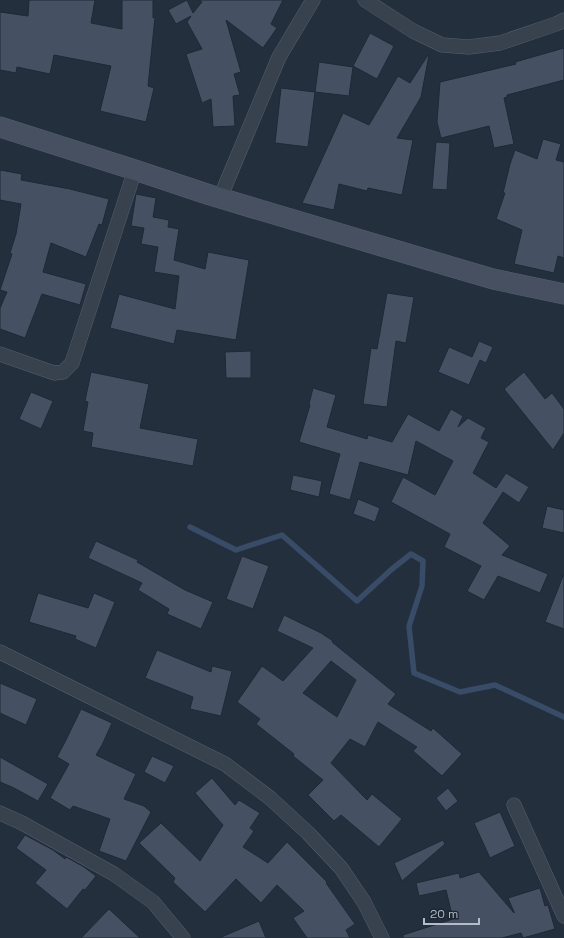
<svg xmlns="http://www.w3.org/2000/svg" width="564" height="938" font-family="'Space Grotesk',sans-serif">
  <rect width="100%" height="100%" fill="#242f3e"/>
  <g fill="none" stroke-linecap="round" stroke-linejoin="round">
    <path stroke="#394c67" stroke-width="5.5" d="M190,527l46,23 46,-15 75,66 35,-32 19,-15 12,7 -1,25 -13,40 5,47 46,19 35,-7 69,32"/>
  </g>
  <g fill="#455162" stroke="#1f2835" fill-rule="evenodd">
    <path d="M29,0h66l-4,23 31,6v-29h31v18l2,-1 -7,69 6,2 -8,34 -46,-11 11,-45 -57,-11 -4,19 -33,-7 -1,6 -16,-3v-58l28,4z"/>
    <path d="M187,0l6,13 9,-11 -3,-2h84l-12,24 6,4 -14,20 -37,-28 15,52 -7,2 6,21 -7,1 2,30 -22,1 -2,-28 -9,4 -16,-49 16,-5 -15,-27 4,-6 -15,8 -8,-14z"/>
    <path d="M370,33l24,13 -17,33 -24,-13z"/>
    <path d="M564,48v32l-57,15v2l-3,1 10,46 -20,4 -5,-22 -48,12 -4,-16 3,-40 76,-18 -1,-2z"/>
    <path d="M428,55h1l-8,42 -24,41 16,2 -11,55 -34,-7 -1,3 -28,-7 -5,26 -32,-7 41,-90 26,12 29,-49 12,7z"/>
    <path d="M319,62l34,5 -4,29 -34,-4z"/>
    <path d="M281,88l34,4 -7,55 -33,-4z"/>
    <path d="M543,139l18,5 -5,16 8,2v96l-6,-2 -4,17 -40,-9 8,-34 -26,-11 9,-26h-2l7,-29 5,-14 22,9z"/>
    <path d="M436,142l14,1 -3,47 -15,-1z"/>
    <path d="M0,170l22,4 -1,6 49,9 39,10 -7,26 -3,-1 -13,33 -35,-14 -8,29 43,12 -6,21 -38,-11 -17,44 -25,-9v-21l7,-16 -7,-2 12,-36 -2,-1 6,-19 5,-30 -21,-4z"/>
    <path d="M136,194l20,4 -3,19 16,3 -1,7 11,2 -5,31 31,9 3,-17 41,8 -13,80 -59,-10 -3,14 -64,-16 9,-34 56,15 4,-33 -25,-4 4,-25 -17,-3 3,-16 -13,-2z"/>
    <path d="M387,293l27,4 -8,46 -10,-2 -9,66 -24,-3 8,-56 6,1z"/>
    <path d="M479,341l14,6 -7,16 -6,-3 -11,25 -31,-13 11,-25 23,10z"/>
    <path d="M251,351v27h-25l-1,-26z"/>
    <path d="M91,372l58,12 -9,44 58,11 -5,27 -102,-19 2,-14 -10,-2 5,-29 -3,-1z"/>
    <path d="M524,372l21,27 7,-6 12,16v24l-11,17 -49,-61z"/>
    <path d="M313,388l23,7 -9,32 40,12 1,-4 24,7 16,-28 31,17 12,-22 12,7 -5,11 10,-9 18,10 -5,10 8,4 -16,31 23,15 10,-15 23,14 -10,16 -16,-11 -20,31 27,23 -8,9 46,19 -8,19 -42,-17 -14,24 -17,-9 14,-25 -37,-19 6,-13 -59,-32 12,-25 32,18 18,-34 -37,-20 -8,34 -48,-13 -10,38 -21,-6 11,-40 -41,-12 11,-37 -1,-1z"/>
    <path d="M31,392l22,9 -12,28 -22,-10z"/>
    <path d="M293,475l29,6 -3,16 -29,-7z"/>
    <path d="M358,499l22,9 -5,14 -22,-8z"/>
    <path d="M547,506l17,4v23l-22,-5z"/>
    <path d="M96,541l42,19 -1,2 48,28 28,12 -12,27 -34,-15 2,-5 -31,-19 4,-7 -54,-25z"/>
    <path d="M242,556l27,10 -16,43 -27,-10z"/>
    <path d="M563,576h1v53l-19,-7z"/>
    <path d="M38,593l50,15 6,-15 21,9 -19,46 -21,-9 1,-3 -47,-14z"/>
    <path d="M284,615l37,18 12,8 -1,1 64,52 -8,10 43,27 2,-3 29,26 -20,22 -29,-25 4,-4 -39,-25 -13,25 -15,-8 -19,24 36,37 5,-6 30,25 -23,28 -38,-32 -7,6 -26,-26 15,-15 -30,-24 1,-2 -38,-30 4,-5 -23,-17 25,-36 21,15 30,-33 -36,-17zM331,661l25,19 -19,37 -34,-24z"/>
    <path d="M157,650l54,22 1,-6 20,5 -11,45 -31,-7 3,-12 -48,-19z"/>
    <path d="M0,683l37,16 -11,26 -26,-12z"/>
    <path d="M81,709l31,14 -10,22 -6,10 40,19 -12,25 20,7 7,6 -25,49 -27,-10 11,-32 -37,-13 -3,4 -20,-12 19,-34 -12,-7 8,-15z"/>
    <path d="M152,756l22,10 -9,17 -21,-11z"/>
    <path d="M0,757l48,27 -10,17 -24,-13 -14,-6z"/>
    <path d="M212,778l23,27 4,-5 21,13 -10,15 4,3 -11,16 25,16 19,-21 40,40 -1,1 29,41 -9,6 4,8h-43l-14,-20 11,-7 -27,-26 -16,18 -25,-24 -31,33 -32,-30 2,-4 -36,-35 22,-20 39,38 23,-36 -28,-32z"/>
    <path d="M448,788l10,13 -12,10 -10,-13z"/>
    <path d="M500,812l15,34 -25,12 -16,-35z"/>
    <path d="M25,835l28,15 12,9 1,-2 18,10 12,9 -11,14 -2,-1 -16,20 -32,-26 11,-13 -30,-22z"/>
    <path d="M443,840l2,4 -43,37 -8,-18z"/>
    <path d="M479,872l35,41v-1l-6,-14 32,-10 5,18 3,-1 7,24 -32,9 -2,-5 -19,5h-99v-3l50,-16 -7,-29 -27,6 -3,-13 43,-10 1,5z"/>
    <path d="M109,909l31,29h-59z"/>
    <path d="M259,921l7,17h-47z"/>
  </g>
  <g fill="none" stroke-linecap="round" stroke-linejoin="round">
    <defs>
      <g id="street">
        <path d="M365,0l48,31 29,14 27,2 31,-4 56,-19 8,-4"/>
        <path d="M220,198l59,-141 34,-57"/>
        <path d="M0,354l54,19 9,-1 9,-9 63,-193"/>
        <path d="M0,652l225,112 45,34 38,35 33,35 23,34 18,36"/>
        <path d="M514,805l50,111"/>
        <path d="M0,813l22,10 92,51 39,28 30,36"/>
      </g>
      <path id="secondary" d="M0,127l135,43 75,25 242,72 41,12 71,15"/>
    </defs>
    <use href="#street" stroke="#565f6c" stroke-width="15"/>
    <use href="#secondary" stroke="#565f6c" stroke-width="21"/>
    <use href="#street" stroke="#38414e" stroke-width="14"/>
    <use href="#secondary" stroke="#465061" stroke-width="20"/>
  </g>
  <path d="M424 918v6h55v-6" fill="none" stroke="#b4bcc9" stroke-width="2"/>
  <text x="430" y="918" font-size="12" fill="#b4bcc9" stroke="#1d2633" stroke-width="3" paint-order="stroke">20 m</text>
</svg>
